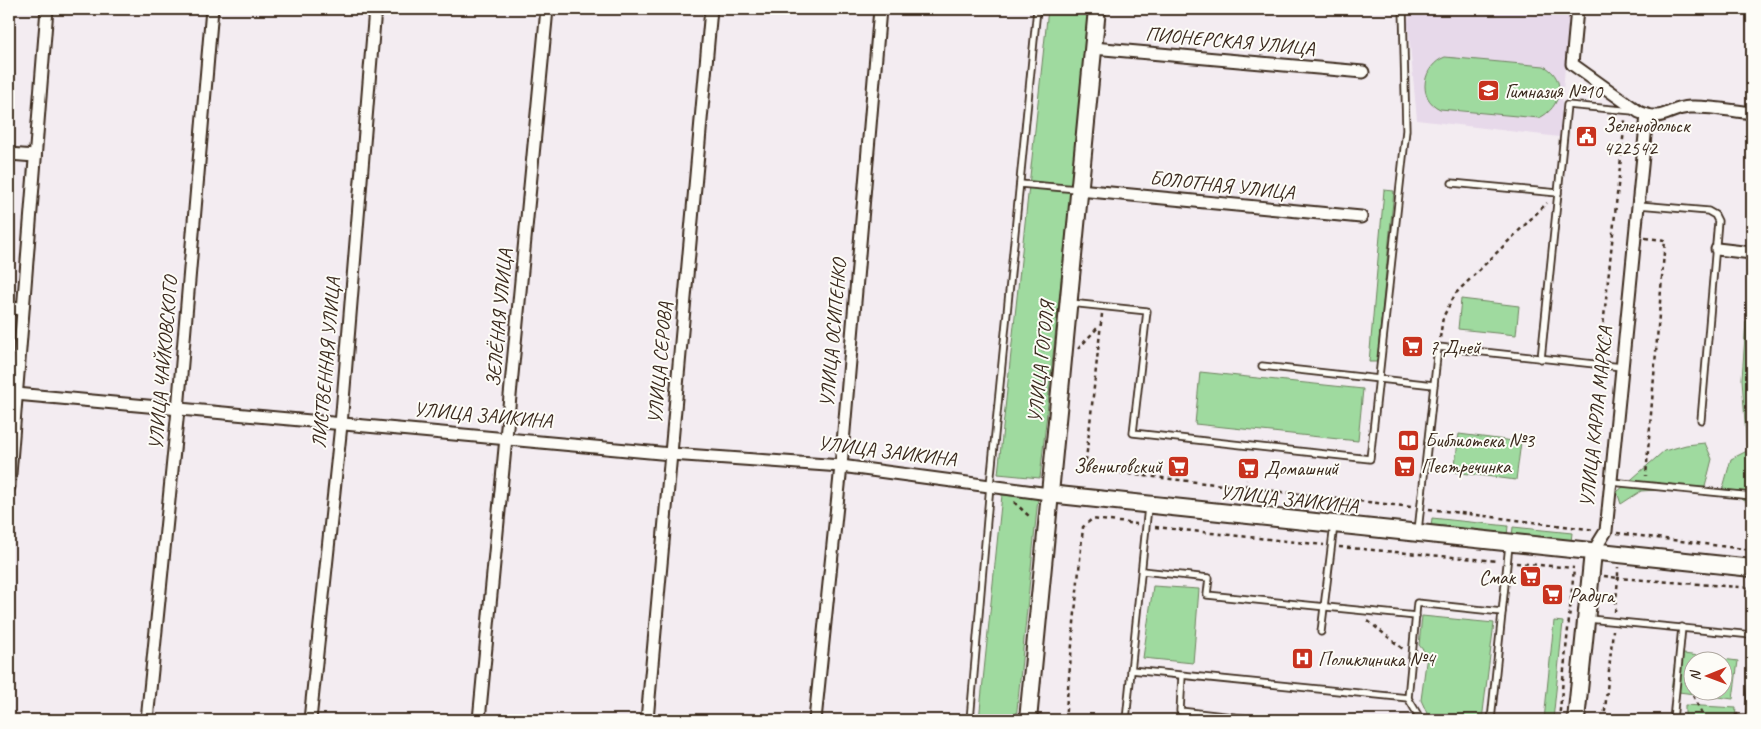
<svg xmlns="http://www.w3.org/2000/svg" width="1761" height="729" font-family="Caveat,sans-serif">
  <rect width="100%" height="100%" fill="#f3ecf1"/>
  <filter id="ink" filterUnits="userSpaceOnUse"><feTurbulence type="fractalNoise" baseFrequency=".02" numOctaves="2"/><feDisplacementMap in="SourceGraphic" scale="10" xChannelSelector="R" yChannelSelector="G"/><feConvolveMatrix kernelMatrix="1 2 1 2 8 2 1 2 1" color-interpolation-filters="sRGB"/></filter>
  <g filter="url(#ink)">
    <path fill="#e7d9ea" d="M1410,9h160l-11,128 -142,-17 -9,-97z"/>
    <g fill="#9fda9f" stroke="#6d825e" fill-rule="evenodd">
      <path d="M1048,9h42l-50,469 -42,-4z"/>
      <path d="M1445,57l99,9c24,13 17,42 -5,52l-99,-9c-24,-11 -17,-44 5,-52z"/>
      <path d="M1384,190l10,1 -17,171h-8z"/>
      <path d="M1461,299l58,7 -3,29 -58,-6z"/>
      <path d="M1752,319v177l-7,5 -22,-13 8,-29 16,-8 -5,-72 4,-58z"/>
      <path d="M1200,372l163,17 -5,52 -163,-17z"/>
      <path d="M1459,434l62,8 -5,38 -62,-8z"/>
      <path d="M1705,443l7,16 -7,28 -64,4 -20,13 -4,-12 47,-41 22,-6z"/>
      <path d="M1002,495l36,3 -22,222h-37z"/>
      <path d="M1432,518l76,8 -1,10 -76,-9z"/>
      <path d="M1513,527l59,6 -1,9 -59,-6z"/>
      <path d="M1153,586l46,3 -6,74 -50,-5z"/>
      <path d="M1422,616l72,7 -12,97h-52l-9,-20 6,-45 -8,-10z"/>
      <path d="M1554,621l9,1 -10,98h-9z"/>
      <path d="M1676,653l62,8 -5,38 -62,-8zM1694,662h30v30h-30z"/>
      <path d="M1685,705l51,3 -1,12h-50z"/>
    </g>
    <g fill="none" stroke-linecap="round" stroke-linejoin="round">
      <defs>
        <g id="lane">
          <path d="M1452,183l106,10"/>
          <path d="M1020,184l57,5"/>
          <path d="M1639,205l69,6 7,4 3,6 -17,199"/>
          <path d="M1070,303l77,8 -14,122 237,26 36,-329 -3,-121"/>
          <path d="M1541,359l26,-254 66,6"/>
          <path d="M1262,366l172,19 -16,146"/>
          <path d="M1434,385l4,-38 184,20"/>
          <path d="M1611,482l141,14"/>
          <path d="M1142,571l67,7 -2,17 209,21"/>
          <path d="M1589,619l163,16"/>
          <path d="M1321,632l13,-107"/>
          <path d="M1131,670l277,28"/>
          <path d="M1182,676l-2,35 79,9"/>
          <path d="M1028,719l13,1"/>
          <path d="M970,720l20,-235 47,-476"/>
          <path d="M1126,720l22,-213"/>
          <path d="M1421,720l-13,-22 9,-95 85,9"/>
          <path d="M1491,720l18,-175"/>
          <path d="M1673,720l9,-93"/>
          <path d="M1749,720l3,-39"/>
        </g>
        <g id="street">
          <path d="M1577,9l-5,55 67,48c25,11 29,-4 51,-5 21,-1 42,4 62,6"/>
          <path d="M1093,48l270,24"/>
          <path d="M9,154l26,2"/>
          <path d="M1079,190l282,27"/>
          <path d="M1717,249l35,4"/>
          <path d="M9,308l12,1"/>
          <path d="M16,394l655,60 170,12 208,28"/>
          <path d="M9,487l38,-478"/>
          <path d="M1593,552l13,-21 41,-416"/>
          <path d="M147,720l31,-310 34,-401"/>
          <path d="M310,720l31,-295 34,-416"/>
          <path d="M479,720l68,-711"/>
          <path d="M647,720l64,-711"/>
          <path d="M815,720l26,-254 39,-457"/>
        </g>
        <g id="secondary">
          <path d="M1049,494l703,74"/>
          <path d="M1028,720l69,-711"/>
          <path d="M1576,720l17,-168"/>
        </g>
      </defs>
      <use href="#lane" stroke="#3b2a1e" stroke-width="9"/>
      <use href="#street" stroke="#3b2a1e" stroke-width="15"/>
      <use href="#secondary" stroke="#3b2a1e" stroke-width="20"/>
      <g stroke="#3b2a1e" stroke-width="2.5" stroke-dasharray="4 4" stroke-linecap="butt">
        <path d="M1645,238l20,2 -19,236"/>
        <path d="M1102,314l-17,155 326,38"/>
        <path d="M1440,338l3,-21 13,-24 91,-90"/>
        <path d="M1042,349l7,1"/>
        <path d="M1078,349l22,-24"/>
        <path d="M1600,355l25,-235"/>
        <path d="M1246,488l1,-8"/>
        <path d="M1014,502l17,16"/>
        <path d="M1429,509l166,21"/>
        <path d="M1155,527l169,18"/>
        <path d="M1617,533l135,17"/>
        <path d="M1339,547l159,14"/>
        <path d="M1516,563l58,5"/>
        <path d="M1604,576l14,2v-11"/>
        <path d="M1615,612l3,-34 134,10"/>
        <path d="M1368,621l35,28"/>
        <path d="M1686,681l19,39"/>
        <path d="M1065,720l18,-193 9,-8 45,5"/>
        <path d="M1559,720l15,-151"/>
        <path d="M1604,720l9,-90"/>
        <path d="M1728,720l13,-8"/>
      </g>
      <use href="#lane" stroke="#fdfcf7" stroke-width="5.5"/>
      <use href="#street" stroke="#fdfcf7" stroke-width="11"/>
      <use href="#secondary" stroke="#fdfcf7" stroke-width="16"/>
    </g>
  </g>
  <defs>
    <symbol id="school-square" viewBox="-11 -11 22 22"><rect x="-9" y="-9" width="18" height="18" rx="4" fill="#c8321e" stroke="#fdfcf7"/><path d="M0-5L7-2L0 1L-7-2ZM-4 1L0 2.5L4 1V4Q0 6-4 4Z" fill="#fff"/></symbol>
    <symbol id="civic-square" viewBox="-11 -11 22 22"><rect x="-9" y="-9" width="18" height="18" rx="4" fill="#c8321e" stroke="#fdfcf7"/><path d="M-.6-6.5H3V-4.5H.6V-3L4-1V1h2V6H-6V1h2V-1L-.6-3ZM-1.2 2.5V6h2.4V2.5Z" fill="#fff"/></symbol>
    <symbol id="supermarket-square" viewBox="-11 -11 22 22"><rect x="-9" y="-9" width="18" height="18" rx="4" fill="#c8321e" stroke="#fdfcf7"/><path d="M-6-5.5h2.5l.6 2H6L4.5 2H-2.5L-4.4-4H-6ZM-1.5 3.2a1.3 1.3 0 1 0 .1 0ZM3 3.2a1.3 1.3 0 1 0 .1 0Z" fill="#fff"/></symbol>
    <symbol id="library-square" viewBox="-11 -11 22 22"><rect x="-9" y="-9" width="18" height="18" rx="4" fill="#c8321e" stroke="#fdfcf7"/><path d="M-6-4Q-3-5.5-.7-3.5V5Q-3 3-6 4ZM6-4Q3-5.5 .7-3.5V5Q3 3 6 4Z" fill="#fff"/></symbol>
    <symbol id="hospital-square" viewBox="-11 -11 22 22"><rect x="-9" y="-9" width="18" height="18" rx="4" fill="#c8321e" stroke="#fdfcf7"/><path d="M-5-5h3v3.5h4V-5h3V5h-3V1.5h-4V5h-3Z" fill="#fff"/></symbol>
  </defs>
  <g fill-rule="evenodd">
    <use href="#school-square" x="1476" y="78" width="25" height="25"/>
    <use href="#civic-square" x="1574" y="124" width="25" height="25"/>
    <use href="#supermarket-square" x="1400" y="334" width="25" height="25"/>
    <use href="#library-square" x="1396" y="428" width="25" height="25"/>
    <use href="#supermarket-square" x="1166" y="454" width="25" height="25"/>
    <use href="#supermarket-square" x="1392" y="454" width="25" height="25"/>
    <use href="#supermarket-square" x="1236" y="456" width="25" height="25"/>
    <use href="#supermarket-square" x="1518" y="564" width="25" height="25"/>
    <use href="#supermarket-square" x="1540" y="582" width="25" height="25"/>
    <use href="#hospital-square" x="1290" y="646" width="25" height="25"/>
  </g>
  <g text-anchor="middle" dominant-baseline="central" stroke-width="4" stroke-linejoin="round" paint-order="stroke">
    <g font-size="20" fill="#3b2a1e" stroke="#fdfcf7">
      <text transform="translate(1230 41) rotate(5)">ПИОНЕРСКАЯ УЛИЦА</text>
      <text transform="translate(1222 185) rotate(6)">БОЛОТНАЯ УЛИЦА</text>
      <text transform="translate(499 318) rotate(-85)">ЗЕЛЁНАЯ УЛИЦА</text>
      <text transform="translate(833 333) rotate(-85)">УЛИЦА ОСИПЕНКО</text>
      <text transform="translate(1041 362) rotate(-84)">УЛИЦА ГОГОЛЯ</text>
      <text transform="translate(163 363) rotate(-85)">УЛИЦА ЧАЙКОВСКОГО</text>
      <text transform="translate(326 363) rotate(-85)">ЛИСТВЕННАЯ УЛИЦА</text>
      <text transform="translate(660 363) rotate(-85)">УЛИЦА СЕРОВА</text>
      <text transform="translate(483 415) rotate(5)">УЛИЦА ЗАИКИНА</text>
      <text transform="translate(1596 417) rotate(-84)">УЛИЦА КАРЛА МАРКСА</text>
      <text transform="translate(887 451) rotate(7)">УЛИЦА ЗАИКИНА</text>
      <text transform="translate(1289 499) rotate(6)">УЛИЦА ЗАИКИНА</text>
    </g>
    <g font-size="20" fill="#3b2a1e" stroke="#fdfcf7" text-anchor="start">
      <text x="1505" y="91">Гимназия №10</text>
      <text x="1603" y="125">Зеленодольск<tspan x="1603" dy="23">422542</tspan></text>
      <text x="1429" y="347">7 Дней</text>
      <text x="1425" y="440">Библиотека №3</text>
      <text x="1162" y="466" text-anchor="end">Звениговский</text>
      <text x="1421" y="466">Пестречинка</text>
      <text x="1264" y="468">Домашний</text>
      <text x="1515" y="577" text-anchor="end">Смак</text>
      <text x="1569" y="595">Радуга</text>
      <text x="1318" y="659">Поликлиника №4</text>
    </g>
  </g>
  <rect width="1761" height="729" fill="none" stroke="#fdfcf7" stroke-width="30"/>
  <rect x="15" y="15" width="1731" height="699" fill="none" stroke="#3b2a1e" stroke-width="2" filter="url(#ink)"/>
  <g transform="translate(1708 676) rotate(269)"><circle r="24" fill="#fdfcf7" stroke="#afa8a0"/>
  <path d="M0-4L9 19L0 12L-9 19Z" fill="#c8321e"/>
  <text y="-8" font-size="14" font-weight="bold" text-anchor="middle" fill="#3b2a1e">N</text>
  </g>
</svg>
